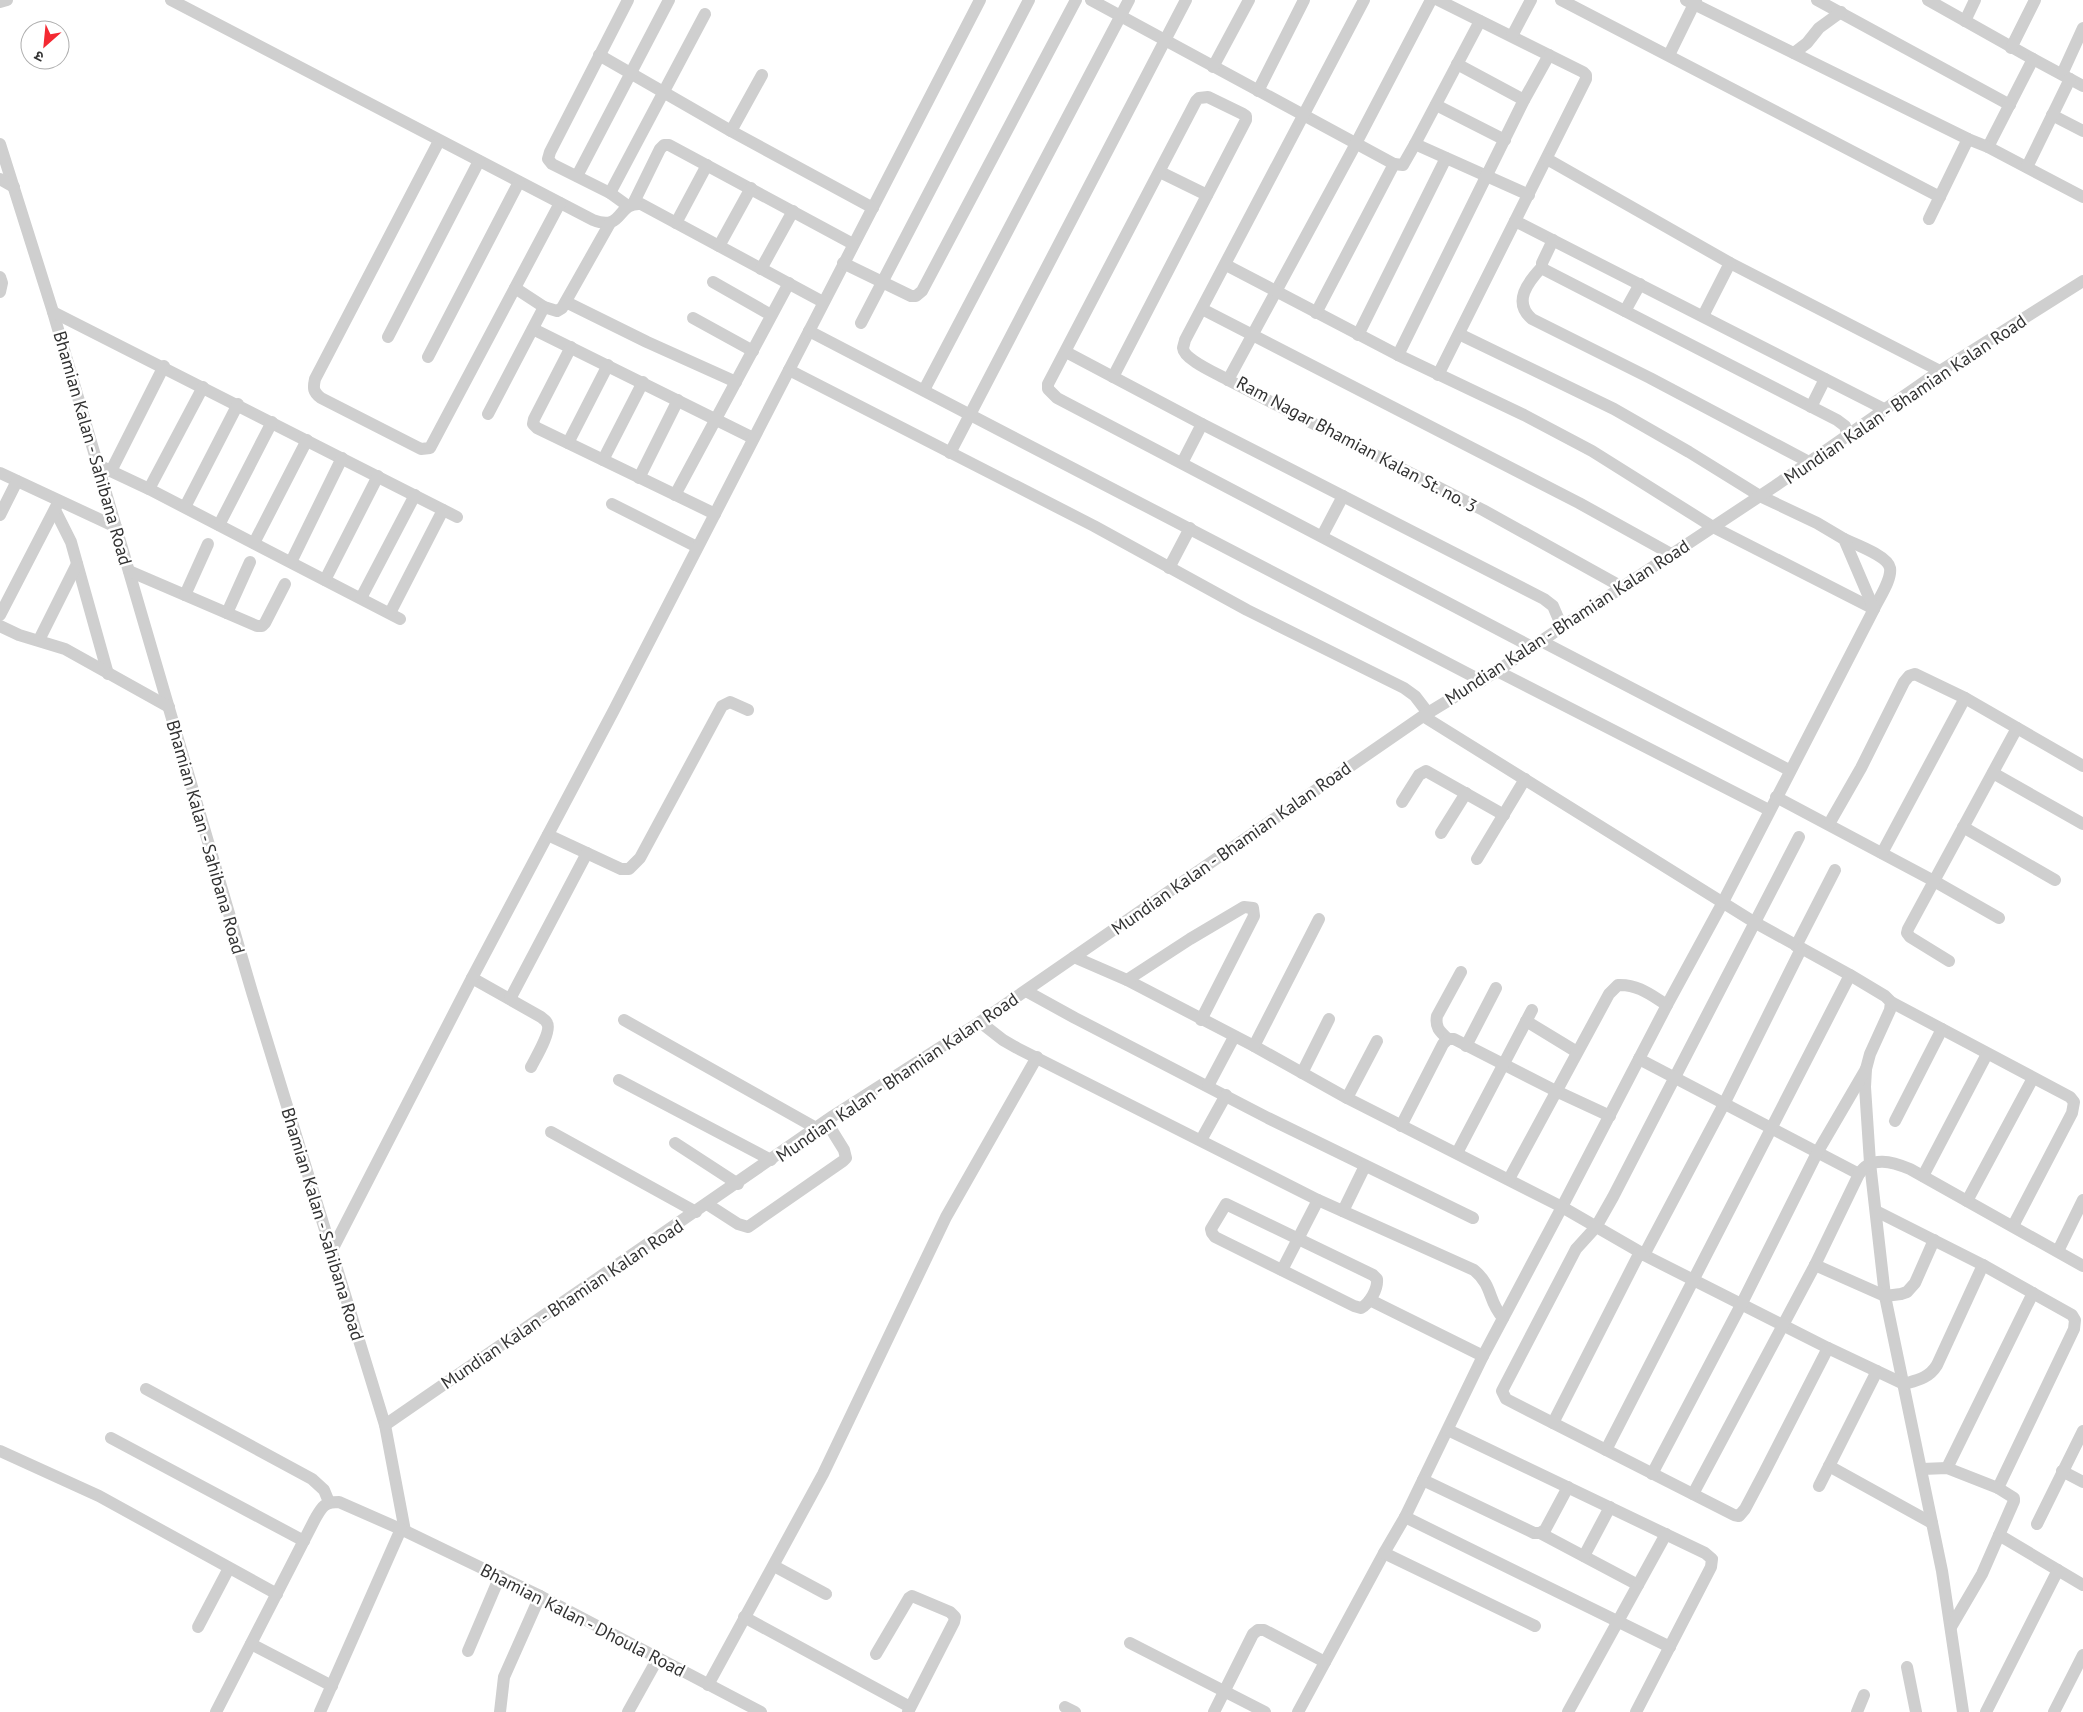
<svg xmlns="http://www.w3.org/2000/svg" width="2083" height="1712" font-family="'PT Sans','Noto Sans Devanagari',sans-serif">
  <rect width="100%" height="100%" fill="#fff"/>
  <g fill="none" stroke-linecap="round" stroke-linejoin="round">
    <g stroke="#cfcfcf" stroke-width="12">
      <path d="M171,0l422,220c31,12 23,-18 48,-16l182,98"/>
      <path d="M980,0l-191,370 305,156 153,84 157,78 11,8 13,17"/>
      <path d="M1091,0l303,164"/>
      <path d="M1431,0l-79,151 -124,229 255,130 139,77"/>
      <path d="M1438,0l145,72 3,3v4l-148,296"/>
      <path d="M1561,0l379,197"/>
      <path d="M1686,0l282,139"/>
      <path d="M1817,0l193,105"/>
      <path d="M1928,0l105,59 -45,88 95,50"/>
      <path d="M0,2l7,-2"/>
      <path d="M1965,21l10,-21"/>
      <path d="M1512,36l19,-36"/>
      <path d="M2011,48l24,-48"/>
      <path d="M1794,53l13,-10 12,-15 22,-16"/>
      <path d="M599,55l132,76 142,77"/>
      <path d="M1669,55l27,-55"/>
      <path d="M2033,59l50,27"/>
      <path d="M1457,64l67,36"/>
      <path d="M1213,67l36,-67"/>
      <path d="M2062,74l21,-46"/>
      <path d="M1258,91l46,-91"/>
      <path d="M1436,105l69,35"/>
      <path d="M2052,115l31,16"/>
      <path d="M731,131l31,-56"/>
      <path d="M439,141l-124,238c-2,9 -2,13 6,19l100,51 9,-1 130,-245"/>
      <path d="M0,144l53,168 199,680 133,433 20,106"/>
      <path d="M1415,144l65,-123"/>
      <path d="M1547,159l183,104 210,108"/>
      <path d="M2027,167l43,-88"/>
      <path d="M1160,172l47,23"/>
      <path d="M577,176l92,-176"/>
      <path d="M0,179l14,8"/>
      <path d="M610,193l95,-179"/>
      <path d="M633,204l27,-55 4,-4h5l184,99"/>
      <path d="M628,206l-18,-13 -58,-29 -4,-5 2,-7 78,-152"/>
      <path d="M1929,219l39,-80 20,8"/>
      <path d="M1515,221l371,189"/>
      <path d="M676,223l31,-58"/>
      <path d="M1553,240l-11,23v4l3,3 292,150 8,6 3,10"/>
      <path d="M719,246l32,-58"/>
      <path d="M843,263l68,33h5l6,-5 154,-291"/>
      <path d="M1226,265l172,90 126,60 68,36 121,76 161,82c5,-11 18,-29 16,-41 -2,-12 -35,-24 -46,-29"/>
      <path d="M1542,267c-14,15 -30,35 -10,52l118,59 159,84"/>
      <path d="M761,269l32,-58"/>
      <path d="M0,277l2,6 -2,9"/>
      <path d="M713,282l58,33"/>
      <path d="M515,288l29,19 13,4 5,-3 48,-85"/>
      <path d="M566,302l81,40 89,40"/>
      <path d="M1202,309l377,194 92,51"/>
      <path d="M1625,311l15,-27"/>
      <path d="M53,312l404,205"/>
      <path d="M1316,313l78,-149 9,1 12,-21 114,51"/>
      <path d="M1703,316l27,-53"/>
      <path d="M693,318l60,33"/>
      <path d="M861,323l168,-323"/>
      <path d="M533,329l220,109"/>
      <path d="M809,331c225,115 448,235 673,350"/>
      <path d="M1459,334l155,75 75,43 71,44 57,27 27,16 30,70 -151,293 -56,103 -105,202 78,45 4,3 184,93 -64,125 -19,36 -6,7 -5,-1 -228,-116 -4,-8 74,-142 20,-22 17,-30 186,-360"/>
      <path d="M1358,335l88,-177"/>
      <path d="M388,337l91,-176"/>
      <path d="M571,347l-37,72 -1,5 4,4 178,86"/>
      <path d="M1066,352l136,72 342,175 9,7 9,21"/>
      <path d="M1398,355l126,-255 25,-45"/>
      <path d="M428,357l91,-175"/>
      <path d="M1113,377l133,-257v-4l-3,-2 -35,-17 -9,1 -3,3 -148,283v5l9,9 475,249"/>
      <path d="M1228,380c-10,-6 -44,-20 -45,-32 0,-1 2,-7 2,-8l179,-340"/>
      <path d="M924,390l205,-390"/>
      <path d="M1811,407l14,-28"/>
      <path d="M488,414l56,-107"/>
      <path d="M568,443l40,-78"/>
      <path d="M950,453l236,-453"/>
      <path d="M603,460l40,-78"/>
      <path d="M1182,463l20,-39"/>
      <path d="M98,465l51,24 251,130"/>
      <path d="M111,471l53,-105"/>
      <path d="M0,473l116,54"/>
      <path d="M639,478l39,-78"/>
      <path d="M149,489l54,-102"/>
      <path d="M675,495l114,-212"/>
      <path d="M612,504l85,43"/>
      <path d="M185,507l53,-103"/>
      <path d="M55,510l16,32 37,132"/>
      <path d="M0,515l17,-34"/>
      <path d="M219,525l53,-103"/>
      <path d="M1322,536l21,-40"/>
      <path d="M254,543l53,-103"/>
      <path d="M291,562l51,-104"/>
      <path d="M1169,568l21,-40"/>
      <path d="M129,571l128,55h5l3,-3 20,-39"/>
      <path d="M325,580l53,-104"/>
      <path d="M185,595l23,-51"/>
      <path d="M361,598l54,-103"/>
      <path d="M227,613l23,-51"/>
      <path d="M390,613l53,-103"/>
      <path d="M0,615l59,-114"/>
      <path d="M0,626l19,9 46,14 104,58"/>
      <path d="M39,640l38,-76"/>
      <path d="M1541,641l248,129"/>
      <path d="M1497,671l272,139"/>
      <path d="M1423,716l331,206 96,53 35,21 6,6 -1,8 -20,44 -4,15 -1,18 5,76 15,133 57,275 21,141"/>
      <path d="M1993,773l90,51"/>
      <path d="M1776,797l158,84 65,37"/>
      <path d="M1402,802l17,-27 7,-4 78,44"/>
      <path d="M1829,824l32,-56 43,-86 5,-6 6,-2 50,24 118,68"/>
      <path d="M1963,827l92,53"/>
      <path d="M1441,833l25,-40"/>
      <path d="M548,835l73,34h8l11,-11 82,-152 8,-4 18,8"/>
      <path d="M1882,853l83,-155"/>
      <path d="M1477,859l48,-80"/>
      <path d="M1796,946l39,-76"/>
      <path d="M1074,957l53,23 127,66 93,52 215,109 -79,149 -78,161 -21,36 -86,159"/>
      <path d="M1949,961l-39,-24 -3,-4 1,-4 109,-201"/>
      <path d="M472,978l69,39c2,2 5,3 6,6 5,8 -12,36 -16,44"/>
      <path d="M1127,980l63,-41 54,-32 9,1 1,8 -53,104"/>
      <path d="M1026,991l49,27 193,100 205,100"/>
      <path d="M510,999l77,-146"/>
      <path d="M1891,1002l179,95 4,5 -2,11 -59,113"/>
      <path d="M624,1020l192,108"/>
      <path d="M1526,1021l51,31"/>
      <path d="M980,1022l23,18 14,8 301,152 156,70c20,17 13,30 29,48"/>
      <path d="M1448,1039c-9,-8 -13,-12 -11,-23l24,-44"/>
      <path d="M1254,1046l65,-127"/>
      <path d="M1466,1046l30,-58"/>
      <path d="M1639,1059l220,115"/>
      <path d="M1302,1073l27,-54"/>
      <path d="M619,1080l152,80"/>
      <path d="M1208,1086l26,-49"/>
      <path d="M1347,1098l30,-57"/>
      <path d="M1895,1121l47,-92"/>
      <path d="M1401,1126l42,-82 5,-5h6l102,52 54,25"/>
      <path d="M551,1132l145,80"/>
      <path d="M1201,1140l25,-45"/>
      <path d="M675,1143l63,41"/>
      <path d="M1457,1153l75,-143"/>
      <path d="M1923,1176l64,-122"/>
      <path d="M1509,1179l100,-185 9,-9c20,-1 33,10 49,20"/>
      <path d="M1967,1201l66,-123"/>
      <path d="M707,1204l31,20 10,3 95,-66 3,-3 -2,-8 -18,-29"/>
      <path d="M1226,1204l147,71 4,4c1,10 -7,24 -16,29l-7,-2 -139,-69 -3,-4 -1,-4z"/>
      <path d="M1343,1211l22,-45"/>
      <path d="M1876,1211l107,54 89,50 3,5 -1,9 -76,159 16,10v3l-32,73 -31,53"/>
      <path d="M2058,1251l25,-51"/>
      <path d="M331,1252l141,-274 142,-268 175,-340"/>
      <path d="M1644,1255l80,-151 77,-155"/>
      <path d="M1815,1265l70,31 16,-2 6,-2 8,-9 19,-43"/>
      <path d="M1282,1270l36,-70"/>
      <path d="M1370,1300l113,56"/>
      <path d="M1828,1348l76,36c14,-4 25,-6 33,-19l46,-100"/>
      <path d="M146,1389l166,90 12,11 5,12"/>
      <path d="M1553,1423l87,-171"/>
      <path d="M385,1425l448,-309 147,-94 443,-306 74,-45 65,-44 213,-141 165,-115 143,-90"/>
      <path d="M1448,1430l257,123 7,6 -1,8 -75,145"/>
      <path d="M111,1438l193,103"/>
      <path d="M1606,1450l244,-475"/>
      <path d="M0,1451l99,45 178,98"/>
      <path d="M1829,1466l103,57"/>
      <path d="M1947,1468l86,-175"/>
      <path d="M1922,1469l25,-1 51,20"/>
      <path d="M2062,1471l21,11"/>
      <path d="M1652,1474l90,-171 75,-150 49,-84"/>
      <path d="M1423,1480l111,53h6l5,-3 23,-43"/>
      <path d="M1819,1486l58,-115"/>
      <path d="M1693,1494l122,-229 44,-91c12,-19 34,-12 51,-5l173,97"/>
      <path d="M1405,1517l265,130"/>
      <path d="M2037,1524l46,-93"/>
      <path d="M1540,1533l98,52"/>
      <path d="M1999,1535l84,50"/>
      <path d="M1384,1553l151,73"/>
      <path d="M1584,1556l26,-49"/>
      <path d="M774,1566l52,28"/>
      <path d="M744,1617l166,90"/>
      <path d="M198,1627l31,-59"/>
      <path d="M1130,1643l135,69"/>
      <path d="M251,1644l81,42"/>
      <path d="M468,1651l32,-75"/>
      <path d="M876,1654l33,-56 3,-2 38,16 5,5 -1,5 -46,90"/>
      <path d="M1907,1667l9,45"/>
      <path d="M708,1685l115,-211 123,-257 91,-160"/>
      <path d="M1065,1707l10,5"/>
      <path d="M216,1712l99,-193c7,-12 9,-17 24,-17l66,29 135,65 221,116"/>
      <path d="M320,1712l81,-183"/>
      <path d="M500,1712l4,-35 36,-81"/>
      <path d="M628,1712l30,-54"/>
      <path d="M1214,1712l39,-78 5,-4h6l61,32"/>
      <path d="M1568,1712l98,-178"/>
      <path d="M1857,1712l7,-17"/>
      <path d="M1986,1712l72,-142"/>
      <path d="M2054,1712l29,-57"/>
    </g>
  </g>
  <g text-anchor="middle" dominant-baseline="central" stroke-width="5" stroke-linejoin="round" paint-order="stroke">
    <g font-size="18" fill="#323232" stroke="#fff">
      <text transform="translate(1905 399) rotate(-34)">Mundian Kalan - Bhamian Kalan Road</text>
      <text transform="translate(1357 444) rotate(28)">Ram Nagar Bhamian Kalan St. no. 3</text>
      <text transform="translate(93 448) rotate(74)">Bhamian Kalan - Sahibana Road</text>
      <text transform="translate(1567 622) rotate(-33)">Mundian Kalan - Bhamian Kalan Road</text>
      <text transform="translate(206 837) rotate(74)">Bhamian Kalan - Sahibana Road</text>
      <text transform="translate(1231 848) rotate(-35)">Mundian Kalan - Bhamian Kalan Road</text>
      <text transform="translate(897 1077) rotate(-34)">Mundian Kalan - Bhamian Kalan Road</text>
      <text transform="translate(323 1224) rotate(73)">Bhamian Kalan - Sahibana Road</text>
      <text transform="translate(562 1304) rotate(-34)">Mundian Kalan - Bhamian Kalan Road</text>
      <text transform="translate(583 1620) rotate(27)">Bhamian Kalan - Dhoula Road</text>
    </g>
  </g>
  <g transform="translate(45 45) rotate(207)"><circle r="24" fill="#ffffff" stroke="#adadad"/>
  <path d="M0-4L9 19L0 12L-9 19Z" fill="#f42932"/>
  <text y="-8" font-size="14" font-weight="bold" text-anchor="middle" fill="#323232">उ</text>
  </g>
</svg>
